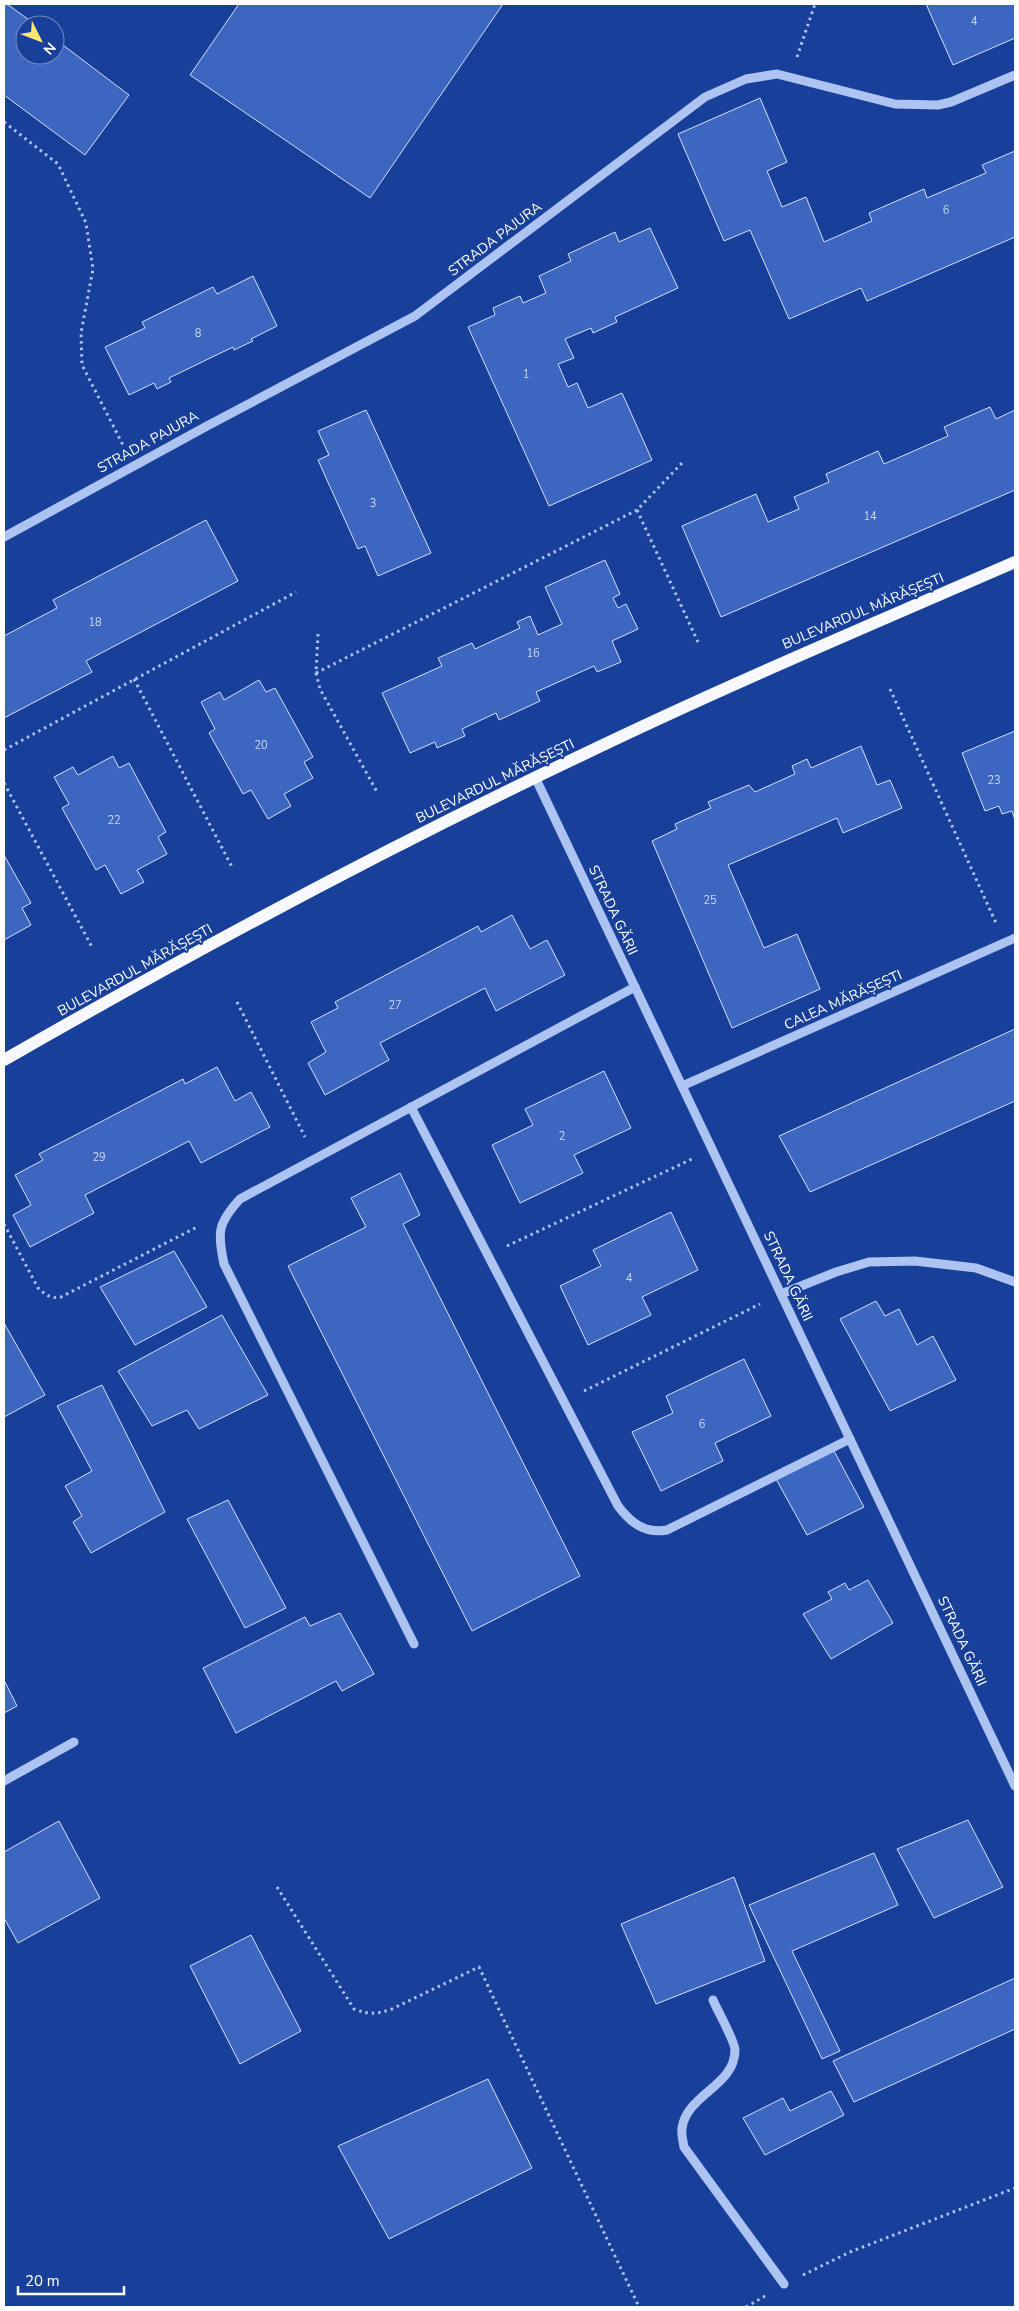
<svg xmlns="http://www.w3.org/2000/svg" width="1019" height="2311" font-family="'Nunito Sans',sans-serif">
  <rect width="100%" height="100%" fill="#18409a"/>
  <g fill="#3c66bf" stroke="#d4e1fc">
    <path d="M4,4h3l29,21h-11v30h30v-16l74,56 -44,60 -81,-60z"/>
    <path d="M239,4h264l-133,194 -180,-123z"/>
    <path d="M926,4h89v34l-62,27z"/>
    <path d="M760,98l27,64 -20,9 15,36 24,-10 18,45 48,-21 -3,-8 55,-24 3,9 59,-25 -4,-8 33,-14v86l-148,64 -6,-13 -72,31 -39,-89 -26,11 -46,-107z"/>
    <path d="M650,228l28,60 -63,29 2,5 -24,11 -2,-5 -26,11 9,19 -16,6 10,23 9,-4 11,25 34,-15 30,67 -103,46 -81,-179 27,-12 -2,-7 27,-12 3,7 23,-10 -7,-17 32,-15 -3,-7 47,-22 4,10z"/>
    <path d="M253,276l24,50 -26,13 2,2 -19,9 -1,-3 -64,31 2,4 -14,7 -3,-6 -25,12 -24,-48 40,-19 -3,-6 71,-35 4,7z"/>
    <path d="M990,407l6,12 19,-9v80l-294,127 -39,-91 74,-32 12,28 31,-13 -5,-12 35,-15 -3,-8 52,-23 6,13 64,-28 -4,-9z"/>
    <path d="M366,410l65,143 -53,23 -13,-30 -7,3 -40,-89 11,-5 -11,-24z"/>
    <path d="M206,520l32,61 -152,80 6,11 -88,46v-82l53,-28 -4,-8z"/>
    <path d="M605,560l15,34 -7,4 5,10 8,-4 12,25 -26,12 9,21 -24,10 -3,-6 -58,26 4,9 -41,19 -3,-7 -34,16 3,7 -28,12 -2,-6 -25,11 -28,-60 60,-27 -4,-8 34,-15 3,6 45,-21 -3,-6 13,-6 8,19 24,-11 -17,-37z"/>
    <path d="M259,680l7,12 9,-4 38,69 -9,5 9,16 -29,16 7,12 -23,13 -17,-29 -8,4 -34,-61 6,-4 -14,-27 19,-10 4,8z"/>
    <path d="M1015,731v89l-3,-9 -10,3 -3,-8 -14,5 -23,-58z"/>
    <path d="M861,746l16,39 13,-5 12,28 -59,25 -6,-15 -109,47 36,83 33,-14 23,55 -88,39 -80,-187 25,-12 -2,-5 36,-16 -3,-6 41,-17 6,7 40,-18 -3,-8 15,-7 4,9z"/>
    <path d="M113,756l6,12 10,-5 37,69 -8,5 9,17 -30,16 7,12 -23,12 -16,-29 -9,5 -34,-62 7,-4 -15,-27 19,-10 5,8z"/>
    <path d="M4,855l27,48 -9,5 9,17 -27,15z"/>
    <path d="M512,915l18,34 17,-9 18,35 -69,36 -11,-23 -105,55 9,17 -64,35 -17,-32 18,-11 -15,-30 27,-14 -3,-6 143,-76 3,6z"/>
    <path d="M1015,1029v72l-205,91 -31,-56z"/>
    <path d="M217,1067l18,34 16,-9 19,35 -69,36 -12,-22 -104,54 9,18 -64,34 -17,-32 18,-10 -16,-30 28,-15 -4,-6 144,-75 2,5z"/>
    <path d="M604,1071l27,57 -57,27 9,18 -63,30 -28,-58 41,-20 -8,-16z"/>
    <path d="M400,1173l20,42 -17,9 177,352 -108,55 -184,-365 78,-39 -15,-29z"/>
    <path d="M671,1212l27,58 -56,27 9,18 -63,30 -28,-59 41,-20 -8,-16z"/>
    <path d="M174,1251l33,56 -72,38 -35,-58z"/>
    <path d="M876,1301l9,15 14,-7 18,36 16,-9 23,44 -66,31 -50,-92z"/>
    <path d="M222,1315l46,80 -69,34 -12,-19 -35,16 -34,-55z"/>
    <path d="M4,1323l41,72 -41,22z"/>
    <path d="M744,1359l27,57 -56,27 8,18 -62,30 -29,-59 41,-19 -7,-17z"/>
    <path d="M102,1385l63,127 -74,41 -18,-31 9,-6 -17,-30 27,-15 -35,-65z"/>
    <path d="M834,1451l30,56 -57,28 -31,-56z"/>
    <path d="M228,1500l58,108 -41,20 -58,-109z"/>
    <path d="M868,1580l25,43 -62,36 -28,-45 29,-15 -4,-7 17,-9 4,7z"/>
    <path d="M340,1613l34,61 -32,17 -6,-10 -100,52 -33,-65 102,-51 5,9z"/>
    <path d="M4,1680l13,26 -13,7z"/>
    <path d="M968,1820l35,67 -69,31 -37,-69z"/>
    <path d="M59,1821l41,77 -82,45 -14,-25v-66z"/>
    <path d="M874,1853l24,52 -106,46 48,100 -18,8 -73,-154z"/>
    <path d="M734,1877l31,84 -109,43 -35,-80z"/>
    <path d="M251,1935l50,96 -61,33 -50,-98z"/>
    <path d="M1015,1978v51l-161,73 -21,-41z"/>
    <path d="M488,2079l44,89 -143,71 -51,-93z"/>
    <path d="M831,2091l13,24 -79,40 -22,-37 40,-20 7,13z"/>
  </g>
  <g fill="none" stroke-linecap="round" stroke-linejoin="round">
    <g stroke="#adc3f2" stroke-width="3" stroke-dasharray="2.5 4" stroke-linecap="butt">
      <path d="M797,57l18,-53"/>
      <path d="M4,122l54,42 28,59 7,46 -12,64 1,32 42,82"/>
      <path d="M637,510l61,132"/>
      <path d="M318,634l-2,39 4,16 57,103"/>
      <path d="M316,673l321,-163 45,-47"/>
      <path d="M134,679l99,190"/>
      <path d="M890,689l106,234"/>
      <path d="M4,750l292,-158"/>
      <path d="M4,783l88,164"/>
      <path d="M237,1002l68,135"/>
      <path d="M4,1224l34,64c8,7 12,11 23,9l138,-71"/>
      <path d="M507,1246l185,-87"/>
      <path d="M584,1391l176,-87"/>
      <path d="M277,1887l77,122c15,6 24,5 38,0l87,-42 160,340"/>
      <path d="M803,2275l47,-23 165,-64"/>
      <path d="M746,2307l19,-11"/>
    </g>
    <g stroke="#adc3f2" stroke-width="9">
      <path d="M4,537l203,-111 208,-110 290,-219 41,-18 31,-5 118,30 43,1 13,-3 64,-27"/>
      <path d="M535,777l480,1009"/>
      <path d="M682,1086l333,-148"/>
      <path d="M411,1107l207,399c13,17 27,28 49,24l183,-91"/>
      <path d="M781,1294l55,-22 33,-10 46,-1 61,7 39,14"/>
      <path d="M414,1644l-190,-380c-7,-32 -6,-41 16,-65l395,-212"/>
      <path d="M4,1781l70,-39"/>
      <path d="M713,2000c4,10 22,41 22,50 0,36 -48,44 -53,78 -1,6 1,13 2,19l100,137"/>
    </g>
    <path stroke="#f7f9ff" stroke-width="12" d="M4,1060c188,-108 380,-211 576,-304 143,-69 290,-131 435,-194"/>
  </g>
  <g text-anchor="middle" dominant-baseline="central" stroke-width="4" stroke-linejoin="round" paint-order="stroke">
    <g font-size="11" fill="#ced9ef">
      <text x="974" y="21">4</text>
      <text x="946" y="210">6</text>
      <text x="198" y="333">8</text>
      <text x="526" y="374">1</text>
      <text x="373" y="503">3</text>
      <text x="870" y="516">14</text>
      <text x="95" y="622">18</text>
      <text x="533" y="653">16</text>
      <text x="261" y="745">20</text>
      <text x="994" y="780">23</text>
      <text x="114" y="820">22</text>
      <text x="710" y="900">25</text>
      <text x="395" y="1005">27</text>
      <text x="562" y="1136">2</text>
      <text x="99" y="1157">29</text>
      <text x="629" y="1278">4</text>
      <text x="702" y="1424">6</text>
    </g>
    <g font-size="14" fill="#fff" stroke="#18409a">
      <text transform="translate(495 239) rotate(-37)">STRADA PAJURA</text>
      <text transform="translate(148 442) rotate(-29)">STRADA PAJURA</text>
      <text transform="translate(863 611) rotate(-23)">BULEVARDUL MĂRĂȘEȘTI</text>
      <text transform="translate(495 781) rotate(-26)">BULEVARDUL MĂRĂȘEȘTI</text>
      <text transform="translate(613 910) rotate(65)">STRADA GĂRII</text>
      <text transform="translate(135 970) rotate(-29)">BULEVARDUL MĂRĂȘEȘTI</text>
      <text transform="translate(843 1000) rotate(-24)">CALEA MĂRĂȘEȘTI</text>
      <text transform="translate(788 1276) rotate(65)">STRADA GĂRII</text>
      <text transform="translate(962 1641) rotate(65)">STRADA GĂRII</text>
    </g>
  </g>
  <rect width="1019" height="2311" fill="none" stroke="#ffffff" stroke-width="10"/>
  <g transform="translate(40 40) rotate(132)"><circle r="24" fill="#18409a" stroke="#748cc2"/>
  <path d="M0-4L9 19L0 12L-9 19Z" fill="#ffe86d"/>
  <text y="-8" font-size="14" font-weight="bold" text-anchor="middle" fill="#ffffff">N</text>
  </g>
  <path d="M18 2286v8h106v-8" fill="none" stroke="#ffffff" stroke-width="2.5"/>
  <text x="25" y="2286" font-size="15" fill="#ffffff" stroke="#18409a" stroke-width="4" paint-order="stroke">20 m</text>
</svg>
